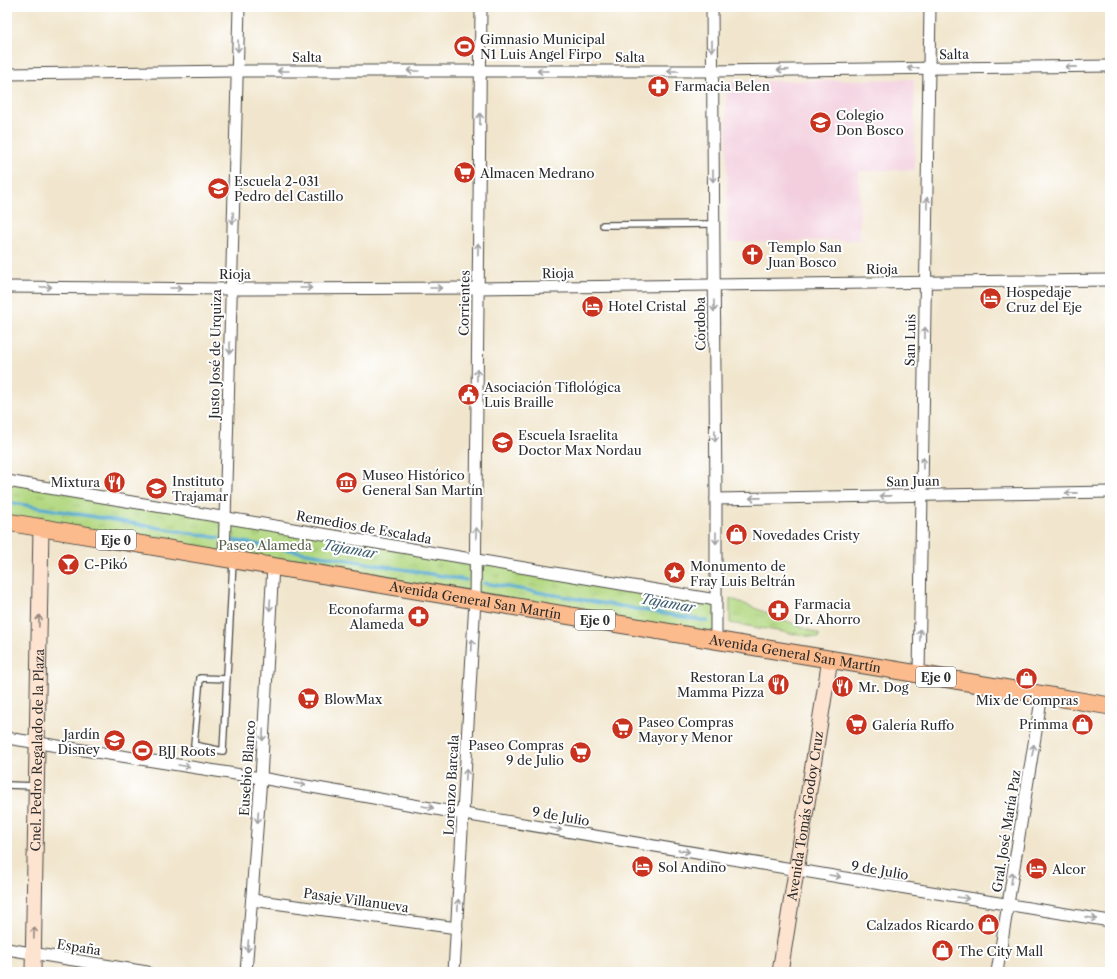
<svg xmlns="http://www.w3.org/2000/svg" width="1117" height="979" font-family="'Libre Caslon Text',serif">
  <defs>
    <pattern id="park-tufts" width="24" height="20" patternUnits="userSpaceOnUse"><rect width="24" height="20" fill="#b3d882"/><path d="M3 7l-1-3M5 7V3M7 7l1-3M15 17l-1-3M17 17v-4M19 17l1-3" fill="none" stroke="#9aba70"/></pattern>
  </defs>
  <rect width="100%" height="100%" fill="#fff"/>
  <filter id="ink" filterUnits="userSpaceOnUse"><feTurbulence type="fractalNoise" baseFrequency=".025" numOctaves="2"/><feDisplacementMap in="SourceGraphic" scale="8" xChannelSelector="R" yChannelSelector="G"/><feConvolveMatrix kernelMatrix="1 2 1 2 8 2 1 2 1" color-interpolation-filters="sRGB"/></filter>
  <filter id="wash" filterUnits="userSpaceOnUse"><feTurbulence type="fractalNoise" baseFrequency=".012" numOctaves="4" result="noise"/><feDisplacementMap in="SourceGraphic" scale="16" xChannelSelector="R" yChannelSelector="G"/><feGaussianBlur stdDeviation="0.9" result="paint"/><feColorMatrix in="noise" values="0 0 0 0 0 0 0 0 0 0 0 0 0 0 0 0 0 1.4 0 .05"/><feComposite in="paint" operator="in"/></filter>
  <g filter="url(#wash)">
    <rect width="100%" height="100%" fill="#f1e6cd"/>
    <path fill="#f3cfde" d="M914,79l1,91 -56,1 1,69 -132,2 -2,-160z"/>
    <g fill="url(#park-tufts)" stroke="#6f8256">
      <path d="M7,481l709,119v40l-709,-118z"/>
      <path d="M730,598l89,36v4l-89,-15z"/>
    </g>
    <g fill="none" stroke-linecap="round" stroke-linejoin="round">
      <g stroke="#57aad2" stroke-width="3.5">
        <path d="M7,502l212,36"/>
        <path d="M231,540l235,40"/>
        <path d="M484,583l223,38"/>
      </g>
    </g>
  </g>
  <g filter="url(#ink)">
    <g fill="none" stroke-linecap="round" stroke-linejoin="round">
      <defs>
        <g id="lane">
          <path d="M603,225l110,-1"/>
          <path d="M227,679l-27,-1 -6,67 29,6 10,-189"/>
          <path d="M7,785l29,1"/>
        </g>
        <g id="street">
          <path d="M712,7l4,492v141"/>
          <path d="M7,74l230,-3h475l398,-5"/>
          <path d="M7,287l224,2 247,-1 632,-8"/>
          <path d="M7,481l709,119"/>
          <path d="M716,499l394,-7"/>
          <path d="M224,558l15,-551"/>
          <path d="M919,674l11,-667"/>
          <path d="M7,738l254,40 203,36 411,69 235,38"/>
          <path d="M252,900l205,28"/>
          <path d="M7,949l140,23"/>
          <path d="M246,972l15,-194 12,-212"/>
          <path d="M454,972l21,-372 6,-593"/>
          <path d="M997,972l45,-278"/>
        </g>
        <g id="secondary">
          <path id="s1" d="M33,972l8,-445"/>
          <path id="s2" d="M780,972l50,-313"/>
        </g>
        <g id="primary">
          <path id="s3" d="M7,522l1103,184"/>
        </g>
      </defs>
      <use href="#lane" stroke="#494743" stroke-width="8"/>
      <use href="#street" stroke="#494743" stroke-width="13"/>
      <use href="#secondary" stroke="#494743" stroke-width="17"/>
      <use href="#primary" stroke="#494743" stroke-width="19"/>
      <use href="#lane" stroke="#fff" stroke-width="5.5"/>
      <use href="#street" stroke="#fff" stroke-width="11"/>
      <use href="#secondary" stroke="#fde4d1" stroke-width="15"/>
      <use href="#primary" stroke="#fbbb8d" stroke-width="17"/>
    </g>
    <defs><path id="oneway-shaft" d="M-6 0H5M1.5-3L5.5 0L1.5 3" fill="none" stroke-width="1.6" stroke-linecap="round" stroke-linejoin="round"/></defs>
    <g stroke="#a0a0a0">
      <use href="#oneway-shaft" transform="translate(238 46) rotate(91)"/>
      <use href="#oneway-shaft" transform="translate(712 46) rotate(90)"/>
      <use href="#oneway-shaft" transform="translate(1071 67) rotate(179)"/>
      <use href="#oneway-shaft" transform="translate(913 68) rotate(179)"/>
      <use href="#oneway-shaft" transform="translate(783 70) rotate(179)"/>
      <use href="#oneway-shaft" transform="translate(283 71) rotate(-180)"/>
      <use href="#oneway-shaft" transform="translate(413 71) rotate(-180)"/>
      <use href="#oneway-shaft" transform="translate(543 71) rotate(180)"/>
      <use href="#oneway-shaft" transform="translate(673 71) rotate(180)"/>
      <use href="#oneway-shaft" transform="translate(480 119) rotate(-89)"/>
      <use href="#oneway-shaft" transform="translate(713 176) rotate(90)"/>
      <use href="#oneway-shaft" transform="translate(927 203) rotate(-89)"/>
      <use href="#oneway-shaft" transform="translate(233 218) rotate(92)"/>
      <use href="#oneway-shaft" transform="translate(478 249) rotate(-89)"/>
      <use href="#oneway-shaft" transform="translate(46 287)"/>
      <use href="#oneway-shaft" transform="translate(176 288)"/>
      <use href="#oneway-shaft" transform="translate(306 288)"/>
      <use href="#oneway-shaft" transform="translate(436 288)"/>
      <use href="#oneway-shaft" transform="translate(714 306) rotate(89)"/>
      <use href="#oneway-shaft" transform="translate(925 333) rotate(-89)"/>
      <use href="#oneway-shaft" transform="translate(230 348) rotate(91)"/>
      <use href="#oneway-shaft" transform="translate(477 375) rotate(-89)"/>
      <use href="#oneway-shaft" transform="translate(715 436) rotate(89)"/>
      <use href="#oneway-shaft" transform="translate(923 463) rotate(-89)"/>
      <use href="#oneway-shaft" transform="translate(1071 493) rotate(179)"/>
      <use href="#oneway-shaft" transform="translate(885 496) rotate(179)"/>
      <use href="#oneway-shaft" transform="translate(755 498) rotate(179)"/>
      <use href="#oneway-shaft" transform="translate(476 533) rotate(-89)"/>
      <use href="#oneway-shaft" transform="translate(716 538) rotate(90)"/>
      <use href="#oneway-shaft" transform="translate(270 605) rotate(93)"/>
      <use href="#oneway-shaft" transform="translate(920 635) rotate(-89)"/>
      <use href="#oneway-shaft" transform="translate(472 645) rotate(-87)"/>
      <use href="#oneway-shaft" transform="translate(263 735) rotate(93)"/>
      <use href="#oneway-shaft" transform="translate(1033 750) rotate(-81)"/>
      <use href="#oneway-shaft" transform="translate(184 766) rotate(9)"/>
      <use href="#oneway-shaft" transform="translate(466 775) rotate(-87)"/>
      <use href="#oneway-shaft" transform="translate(300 784) rotate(10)"/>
      <use href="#oneway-shaft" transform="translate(428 807) rotate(10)"/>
      <use href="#oneway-shaft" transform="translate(258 817) rotate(94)"/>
      <use href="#oneway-shaft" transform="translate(556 829) rotate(10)"/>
      <use href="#oneway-shaft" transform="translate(684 851) rotate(10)"/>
      <use href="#oneway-shaft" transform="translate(835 876) rotate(10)"/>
      <use href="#oneway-shaft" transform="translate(1012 878) rotate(-81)"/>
      <use href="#oneway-shaft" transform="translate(963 898) rotate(9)"/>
      <use href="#oneway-shaft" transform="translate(458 905) rotate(-87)"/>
      <use href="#oneway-shaft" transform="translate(1091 918) rotate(9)"/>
      <use href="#oneway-shaft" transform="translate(248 946) rotate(94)"/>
    </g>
    <g stroke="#94887e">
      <use href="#oneway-shaft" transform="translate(39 621) rotate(-89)"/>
      <use href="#oneway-shaft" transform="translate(34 933) rotate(-89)"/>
    </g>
  </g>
  <defs>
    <symbol id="stadium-disc" viewBox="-11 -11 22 22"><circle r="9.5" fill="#c8321e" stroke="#fff"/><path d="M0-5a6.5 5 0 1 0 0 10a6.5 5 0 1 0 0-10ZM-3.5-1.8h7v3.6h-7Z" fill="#fff"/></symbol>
    <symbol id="pharmacy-disc" viewBox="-11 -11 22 22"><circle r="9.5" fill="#c8321e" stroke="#fff"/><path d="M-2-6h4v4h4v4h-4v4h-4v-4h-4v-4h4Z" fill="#fff"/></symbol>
    <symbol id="school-disc" viewBox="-11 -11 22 22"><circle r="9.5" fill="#c8321e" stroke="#fff"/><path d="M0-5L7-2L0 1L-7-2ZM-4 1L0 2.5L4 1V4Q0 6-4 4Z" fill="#fff"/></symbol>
    <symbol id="supermarket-disc" viewBox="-11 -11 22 22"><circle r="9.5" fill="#c8321e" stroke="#fff"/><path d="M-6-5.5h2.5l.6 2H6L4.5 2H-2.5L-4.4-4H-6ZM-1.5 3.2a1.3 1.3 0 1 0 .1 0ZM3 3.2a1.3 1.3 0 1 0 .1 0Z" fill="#fff"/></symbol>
    <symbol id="church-disc" viewBox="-11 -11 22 22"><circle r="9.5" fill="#c8321e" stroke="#fff"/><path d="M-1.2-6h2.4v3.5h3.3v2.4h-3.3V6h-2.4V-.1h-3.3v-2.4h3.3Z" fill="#fff"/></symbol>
    <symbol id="hotel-disc" viewBox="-11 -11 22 22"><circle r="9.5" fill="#c8321e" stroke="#fff"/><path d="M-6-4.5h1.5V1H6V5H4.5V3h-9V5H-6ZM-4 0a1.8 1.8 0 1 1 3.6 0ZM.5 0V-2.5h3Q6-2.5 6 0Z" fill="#fff"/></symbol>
    <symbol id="civic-disc" viewBox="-11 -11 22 22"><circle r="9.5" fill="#c8321e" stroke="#fff"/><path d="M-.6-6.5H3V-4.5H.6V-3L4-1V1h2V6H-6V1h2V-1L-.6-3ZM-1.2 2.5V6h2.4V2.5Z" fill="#fff"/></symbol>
    <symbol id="restaurant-disc" viewBox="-11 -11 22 22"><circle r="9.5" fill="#c8321e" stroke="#fff"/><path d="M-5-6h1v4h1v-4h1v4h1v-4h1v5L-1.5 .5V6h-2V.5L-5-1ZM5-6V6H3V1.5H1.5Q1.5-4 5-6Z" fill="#fff"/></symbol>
    <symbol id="museum-disc" viewBox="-11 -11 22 22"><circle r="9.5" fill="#c8321e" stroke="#fff"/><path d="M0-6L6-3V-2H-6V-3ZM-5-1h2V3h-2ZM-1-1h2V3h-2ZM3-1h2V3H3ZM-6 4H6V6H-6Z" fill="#fff"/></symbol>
    <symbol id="shop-disc" viewBox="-11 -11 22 22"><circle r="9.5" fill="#c8321e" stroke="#fff"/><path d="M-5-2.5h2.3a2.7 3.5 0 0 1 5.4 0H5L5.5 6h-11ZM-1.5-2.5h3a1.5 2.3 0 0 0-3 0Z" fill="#fff"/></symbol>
    <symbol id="bar-disc" viewBox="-11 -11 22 22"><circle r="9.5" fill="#c8321e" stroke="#fff"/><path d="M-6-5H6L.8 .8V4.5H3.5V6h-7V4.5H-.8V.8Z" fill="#fff"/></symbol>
    <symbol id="sight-disc" viewBox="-11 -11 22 22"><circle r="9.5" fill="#c8321e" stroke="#fff"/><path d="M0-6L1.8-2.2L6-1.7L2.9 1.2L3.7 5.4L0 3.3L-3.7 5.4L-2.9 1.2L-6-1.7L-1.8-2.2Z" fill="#fff"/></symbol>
  </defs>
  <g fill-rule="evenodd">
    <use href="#stadium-disc" x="452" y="34" width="25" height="25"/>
    <use href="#pharmacy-disc" x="646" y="74" width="25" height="25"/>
    <use href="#school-disc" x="808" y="110" width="25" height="25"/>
    <use href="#supermarket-disc" x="452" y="160" width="25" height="25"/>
    <use href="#school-disc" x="206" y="176" width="25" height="25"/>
    <use href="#church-disc" x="740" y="242" width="25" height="25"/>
    <use href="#hotel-disc" x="978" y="286" width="25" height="25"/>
    <use href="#hotel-disc" x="580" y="294" width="25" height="25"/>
    <use href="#civic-disc" x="456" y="382" width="25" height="25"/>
    <use href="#school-disc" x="490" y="430" width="25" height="25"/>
    <use href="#restaurant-disc" x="102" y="470" width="25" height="25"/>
    <use href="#museum-disc" x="334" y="470" width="25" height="25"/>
    <use href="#school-disc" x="144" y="476" width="25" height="25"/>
    <use href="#shop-disc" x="724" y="522" width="25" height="25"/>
    <use href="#bar-disc" x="56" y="552" width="25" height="25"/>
    <use href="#sight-disc" x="662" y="560" width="25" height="25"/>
    <use href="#pharmacy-disc" x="766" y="598" width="25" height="25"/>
    <use href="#pharmacy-disc" x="406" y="604" width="25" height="25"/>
    <use href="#shop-disc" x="1014" y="666" width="25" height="25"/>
    <use href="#restaurant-disc" x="766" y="672" width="25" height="25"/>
    <use href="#restaurant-disc" x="830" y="674" width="25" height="25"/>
    <use href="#supermarket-disc" x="296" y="686" width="25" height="25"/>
    <use href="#shop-disc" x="1070" y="712" width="25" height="25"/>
    <use href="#supermarket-disc" x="844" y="712" width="25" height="25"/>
    <use href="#supermarket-disc" x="610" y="716" width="25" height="25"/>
    <use href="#school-disc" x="102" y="728" width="25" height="25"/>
    <use href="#stadium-disc" x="130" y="738" width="25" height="25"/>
    <use href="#supermarket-disc" x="568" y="740" width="25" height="25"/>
    <use href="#hotel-disc" x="630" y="854" width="25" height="25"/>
    <use href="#hotel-disc" x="1024" y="856" width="25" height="25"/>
    <use href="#shop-disc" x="976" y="912" width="25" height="25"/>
    <use href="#shop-disc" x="930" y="938" width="25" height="25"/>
  </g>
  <g text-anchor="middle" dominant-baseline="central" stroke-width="4" stroke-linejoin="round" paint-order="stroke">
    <g fill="#fff" stroke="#6b6b6b" stroke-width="1">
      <rect x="96" y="530" width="40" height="20" rx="3"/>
      <rect x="575" y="610" width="40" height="20" rx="3"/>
      <rect x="916" y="667" width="40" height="20" rx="3"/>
    </g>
    <g font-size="12" font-weight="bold" fill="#2b2b2b">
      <text x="116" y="540">Eje 0</text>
      <text x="595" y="620">Eje 0</text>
      <text x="936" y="677">Eje 0</text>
    </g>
    <g font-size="13" fill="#2b2b2b" stroke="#fff" text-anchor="start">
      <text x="480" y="39">Gimnasio Municipal<tspan x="480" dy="15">N1 Luis Angel Firpo</tspan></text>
      <text x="674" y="86">Farmacia Belen</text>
      <text x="836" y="115">Colegio<tspan x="836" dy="15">Don Bosco</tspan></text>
      <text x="480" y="173">Almacen Medrano</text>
      <text x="234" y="181">Escuela 2-031<tspan x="234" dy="15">Pedro del Castillo</tspan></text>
      <text x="768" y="247">Templo San<tspan x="768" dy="15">Juan Bosco</tspan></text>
      <text x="1006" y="292">Hospedaje<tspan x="1006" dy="15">Cruz del Eje</tspan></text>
      <text x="608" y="306">Hotel Cristal</text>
      <text x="484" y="387">Asociación Tiflológica<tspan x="484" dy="15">Luis Braille</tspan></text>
      <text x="518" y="435">Escuela Israelita<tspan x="518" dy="15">Doctor Max Nordau</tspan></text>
      <text x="362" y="475">Museo Histórico<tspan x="362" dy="15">General San Martín</tspan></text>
      <text x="172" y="481">Instituto<tspan x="172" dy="15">Trajamar</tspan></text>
      <text x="100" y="482" text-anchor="end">Mixtura</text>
      <text x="752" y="535">Novedades Cristy</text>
      <text x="84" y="564">C-Pikó</text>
      <text x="690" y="566">Monumento de<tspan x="690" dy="15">Fray Luis Beltrán</tspan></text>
      <text x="794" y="604">Farmacia<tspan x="794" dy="15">Dr. Ahorro</tspan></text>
      <text x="404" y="609" text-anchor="end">Econofarma<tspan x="404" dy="15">Alameda</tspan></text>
      <text x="764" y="677" text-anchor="end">Restoran La<tspan x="764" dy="15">Mamma Pizza</tspan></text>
      <text x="858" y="687">Mr. Dog</text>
      <text x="324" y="699">BlowMax</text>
      <text x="1027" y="700" text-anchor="middle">Mix de Compras</text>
      <text x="638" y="722">Paseo Compras<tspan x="638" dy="15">Mayor y Menor</tspan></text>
      <text x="1068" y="724" text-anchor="end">Primma</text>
      <text x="872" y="725">Galería Ruffo</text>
      <text x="100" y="734" text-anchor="end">Jardín<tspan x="100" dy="15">Disney</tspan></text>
      <text x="564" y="745" text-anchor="end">Paseo Compras<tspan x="564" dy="15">9 de Julio</tspan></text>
      <text x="158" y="751">BJJ Roots</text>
      <text x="658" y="867">Sol Andino</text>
      <text x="1052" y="869">Alcor</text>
      <text x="974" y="925" text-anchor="end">Calzados Ricardo</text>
      <text x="958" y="951">The City Mall</text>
    </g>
    <g font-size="13" fill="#2b2b2b" stroke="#fff">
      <text transform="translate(954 54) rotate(-1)">Salta</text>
      <text x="307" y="57">Salta</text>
      <text x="630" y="57">Salta</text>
      <text x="882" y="269">Rioja</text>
      <text transform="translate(558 273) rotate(-1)">Rioja</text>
      <text x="235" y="274">Rioja</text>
      <text transform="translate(464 303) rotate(-89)">Corrientes</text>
      <text transform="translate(700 324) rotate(-91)">Córdoba</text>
      <text transform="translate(910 340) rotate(-89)">San Luis</text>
      <text transform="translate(215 354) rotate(-89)">Justo José de Urquiza</text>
      <text transform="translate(913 481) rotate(-1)">San Juan</text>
      <text transform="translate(364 527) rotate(10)">Remedios de Escalada</text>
      <text stroke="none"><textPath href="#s3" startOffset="475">Avenida General San Martín</textPath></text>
      <text stroke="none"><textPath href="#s3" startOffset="799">Avenida General San Martín</textPath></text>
      <text stroke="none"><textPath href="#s1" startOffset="222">Cnel. Pedro Regalado de la Plaza</textPath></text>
      <text transform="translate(247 768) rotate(-86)">Eusebio Blanco</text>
      <text transform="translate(451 785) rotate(-87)">Lorenzo Barcala</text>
      <text transform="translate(561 816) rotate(10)">9 de Julio</text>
      <text stroke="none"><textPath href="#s2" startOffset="158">Avenida Tomás Godoy Cruz</textPath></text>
      <text transform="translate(1006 831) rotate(-81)">Gral. José María Paz</text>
      <text transform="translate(880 870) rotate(10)">9 de Julio</text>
      <text transform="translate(356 900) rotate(8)">Pasaje Villanueva</text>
      <text transform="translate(79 947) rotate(9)">España</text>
    </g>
    <g font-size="13" fill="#545f45" stroke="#fff">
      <text x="265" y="545">Paseo Alameda</text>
    </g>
    <g font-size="14" font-style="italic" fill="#3d5e6e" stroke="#fff">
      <text transform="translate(350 549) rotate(10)">Tajamar</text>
      <text transform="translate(668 603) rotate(10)">Tajamar</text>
    </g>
  </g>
  <rect width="1117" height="979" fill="none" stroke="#fff" stroke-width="24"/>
</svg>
